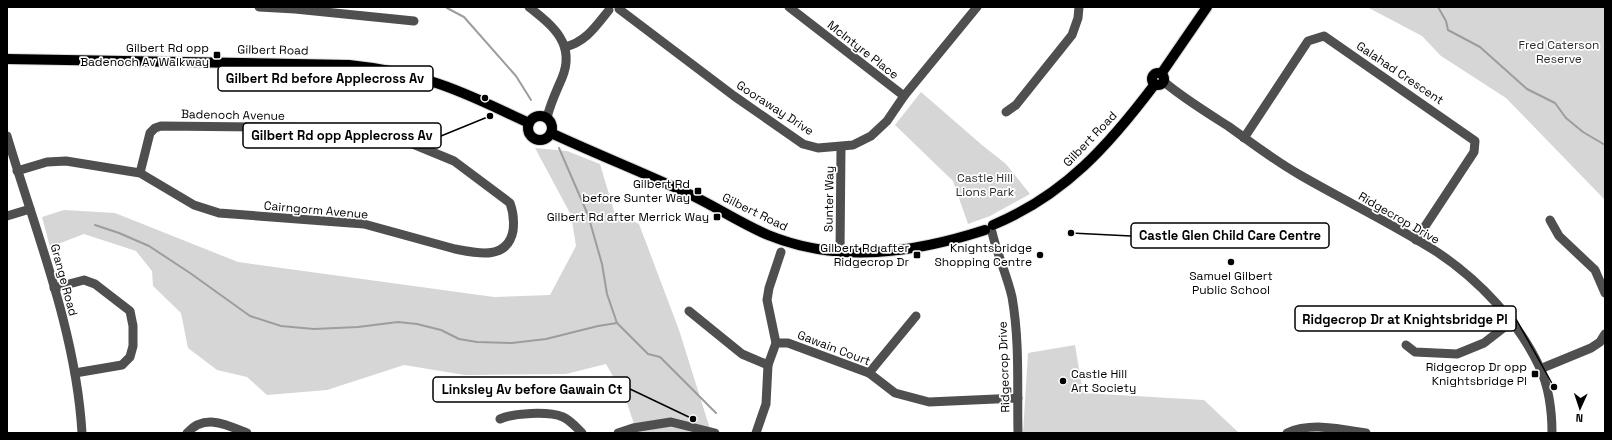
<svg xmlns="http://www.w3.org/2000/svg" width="1612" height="440" font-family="'Space Grotesk',sans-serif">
  <rect width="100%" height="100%" fill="#fff"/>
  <g fill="#d6d6d6">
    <path d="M1367,7h238v193l-99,-102 -65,-42 -19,-20z"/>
    <path d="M921,92l61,53 24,19 24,30 -40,22 -22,8 -15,-43 -58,-56z"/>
    <path d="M535,148l32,3 33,13 14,47 25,13 40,106 32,102 2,1h-76l-12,-36 -19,-33 -40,10 -101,1 -61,-10 -77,25 -60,5 -20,-18 -30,-7 -29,-22 -7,-35 -28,-27 -1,-15 -16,-20 -52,-17 -34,13 -8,-30 22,-7 51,3 123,49 256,35 56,-2 26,-49 -5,-31z"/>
    <path d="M1075,345l8,48 121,7 35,33h-216l5,-80z"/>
  </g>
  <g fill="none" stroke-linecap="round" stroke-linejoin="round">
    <g stroke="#9d9d9d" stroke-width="2">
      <path d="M1438,7l8,14 2,9 32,17 47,42 28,14 11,15 17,14 22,13"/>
      <path d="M447,8l17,9 52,59 15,24"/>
      <path d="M559,148l29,67 14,49 5,30 10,29 31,31 12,3 56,56"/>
      <path d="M95,225l24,8 30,13 41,27 60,43 31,10 33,3 44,-2 40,-5 19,2 24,6 18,9 18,3 35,1 34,-4 52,-13 19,-3"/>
    </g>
    <defs>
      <g id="major">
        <path d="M7,59l342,6c29,3 57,8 84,17 33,10 65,27 96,41"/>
        <circle cx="1158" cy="79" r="6"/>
        <path d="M1161,74l46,-67"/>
        <circle cx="540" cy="128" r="12"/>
        <path d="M551,133c45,21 91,39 136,60 28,13 53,30 81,42 71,29 146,18 217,-5"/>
        <path d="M993,225c72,-30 116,-80 162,-141"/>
      </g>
    </defs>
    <use href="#major" stroke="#dbdbdb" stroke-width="12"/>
    <g stroke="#4f4f4f" stroke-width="9">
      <path d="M259,7l36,2 119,12"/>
      <path d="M529,7c24,19 47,37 33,71 -6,14 -12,26 -15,40"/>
      <path d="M789,7l115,89"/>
      <path d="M619,9l115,87 69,48 15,4 35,-3 18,-9 16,-15 17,-25 73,-89"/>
      <path d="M565,47c21,-5 31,-21 44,-37"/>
      <path d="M1163,81c20,17 43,31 65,45 24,17 47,35 72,49 45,26 93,49 137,77 42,28 82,70 103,116 9,20 12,43 12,65"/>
      <path d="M1006,112l10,-7 56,-70 6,-17 1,-11"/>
      <path d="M7,136c29,97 69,195 75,297"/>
      <path d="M1244,138l64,-97 16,-5 151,105 -1,11 -58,88"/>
      <path d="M17,171l30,-9 19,-1 74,12 54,32 25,8 145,11 91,25c21,4 52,12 58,-18 1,-8 0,-20 -3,-28l-56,-42 -68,-28 -27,-5 -198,-2 -6,2 -5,5 -10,40"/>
      <path d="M7,216l23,-7"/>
      <path d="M1550,220l9,16 36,34 10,23"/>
      <path d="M992,232c5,22 15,43 20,65 8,45 5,91 6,136"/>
      <path d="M840,252l1,-105"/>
      <path d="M54,288l30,-8 11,4 35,27 3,15v20l-3,11 -8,8 -47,8"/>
      <path d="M689,311l53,43 26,11"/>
      <path d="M776,343l-9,-43 2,-12 12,-36"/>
      <path d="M1406,345l9,7 42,2 27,-11 27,-21"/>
      <path d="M1540,369l51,-21 9,-6 5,-8"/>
      <path d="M869,373l47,-57"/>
      <path d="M500,419c14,-6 48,-8 63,-2 7,3 14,11 19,16"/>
      <path d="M187,433c18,-20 40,-8 60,0"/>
      <path d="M618,433l15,-5 38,-6 44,11"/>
      <path d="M756,433l10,-29 2,-39 8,-22h12l81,30 26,20 34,9 89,-4"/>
      <path d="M1287,433c24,-11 54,-4 79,0"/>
    </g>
    <use href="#major" stroke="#000" stroke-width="10"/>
  </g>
  <g fill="#000" stroke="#fff" stroke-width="1.5">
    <rect x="213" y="51" width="8" height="8" rx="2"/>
    <rect x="694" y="187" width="8" height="8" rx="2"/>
    <rect x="713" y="213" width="8" height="8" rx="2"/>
    <rect x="913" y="251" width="8" height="8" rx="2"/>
    <circle cx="1040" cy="255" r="4"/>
    <circle cx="1231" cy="262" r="4"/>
    <rect x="1531" y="370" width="8" height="8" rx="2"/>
    <circle cx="1063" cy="381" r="4"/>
  </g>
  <g text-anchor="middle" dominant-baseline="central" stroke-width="3.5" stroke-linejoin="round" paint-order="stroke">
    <g font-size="12" fill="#2d2d2d" stroke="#fff">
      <text x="1559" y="45">Fred Caterson<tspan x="1559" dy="14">Reserve</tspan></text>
      <text x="985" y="178">Castle Hill<tspan x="985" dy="14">Lions Park</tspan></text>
    </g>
    <g font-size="12" fill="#000" stroke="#fff" text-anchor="end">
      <text x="209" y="48">Gilbert Rd opp<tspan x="209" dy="14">Badenoch Av Walkway</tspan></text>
      <text x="690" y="184">Gilbert Rd<tspan x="690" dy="14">before Sunter Way</tspan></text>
      <text x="709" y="217">Gilbert Rd after Merrick Way</text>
      <text x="909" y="248">Gilbert Rd after<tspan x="909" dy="14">Ridgecrop Dr</tspan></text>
      <text x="1032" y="248">Knightsbridge<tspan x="1032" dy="14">Shopping Centre</tspan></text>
      <text x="1231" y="276" text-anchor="middle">Samuel Gilbert<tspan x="1231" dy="14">Public School</tspan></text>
      <text x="1527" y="367">Ridgecrop Dr opp<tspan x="1527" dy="14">Knightsbridge Pl</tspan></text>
      <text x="1071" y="374" text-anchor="start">Castle Hill<tspan x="1071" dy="14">Art Society</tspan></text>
    </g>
    <g font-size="12" fill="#000" stroke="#fff">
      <text transform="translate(273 50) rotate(1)">Gilbert Road</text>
      <text transform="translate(863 50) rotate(38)">McIntyre Place</text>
      <text transform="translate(1400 73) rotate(34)">Galahad Crescent</text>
      <text transform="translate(775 108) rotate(33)">Gooraway Drive</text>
      <text transform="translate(233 115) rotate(1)">Badenoch Avenue</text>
      <text transform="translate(1090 139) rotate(-46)">Gilbert Road</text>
      <text transform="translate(829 199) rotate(-89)">Sunter Way</text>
      <text transform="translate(316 210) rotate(5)">Cairngorm Avenue</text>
      <text transform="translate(755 212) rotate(26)">Gilbert Road</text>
      <text transform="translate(1399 218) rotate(30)">Ridgecrop Drive</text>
      <text transform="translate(64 280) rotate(75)">Grange Road</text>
      <text transform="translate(834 348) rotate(21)">Gawain Court</text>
      <text transform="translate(1004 367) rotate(-92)">Ridgecrop Drive</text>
    </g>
  </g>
  <path fill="none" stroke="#000" stroke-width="1.5" d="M485 98L433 78M490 116L441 136M1071 233L1131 236M1554 387L1516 319M693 419L630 389"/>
  <g fill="#000" stroke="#fff" stroke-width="1.5">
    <circle cx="485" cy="98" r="4"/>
    <circle cx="490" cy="116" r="4"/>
    <circle cx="1071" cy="233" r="4"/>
    <circle cx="1554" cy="387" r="4"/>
    <circle cx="693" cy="419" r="4"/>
  </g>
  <g fill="#fff" stroke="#000" stroke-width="1.5">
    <rect x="218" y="66" width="215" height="25" rx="4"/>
    <rect x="243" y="123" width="198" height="25" rx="4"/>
    <rect x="1131" y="223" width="198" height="25" rx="4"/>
    <rect x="1295" y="306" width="221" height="25" rx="4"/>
    <rect x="433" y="377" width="197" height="25" rx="4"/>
  </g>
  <g font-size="13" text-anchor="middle" font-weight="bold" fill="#000">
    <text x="325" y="83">Gilbert Rd before Applecross Av</text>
    <text x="342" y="140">Gilbert Rd opp Applecross Av</text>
    <text x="1230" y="240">Castle Glen Child Care Centre</text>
    <text x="1405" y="324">Ridgecrop Dr at Knightsbridge Pl</text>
    <text x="532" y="394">Linksley Av before Gawain Ct</text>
  </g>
  <rect width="1612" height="440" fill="none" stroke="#000000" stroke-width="16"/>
  <g transform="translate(1580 408) rotate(183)" stroke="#ffffff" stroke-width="3" paint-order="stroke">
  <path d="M0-3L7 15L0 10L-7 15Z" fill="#000000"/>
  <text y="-6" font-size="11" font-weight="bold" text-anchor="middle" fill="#000000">N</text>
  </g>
</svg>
